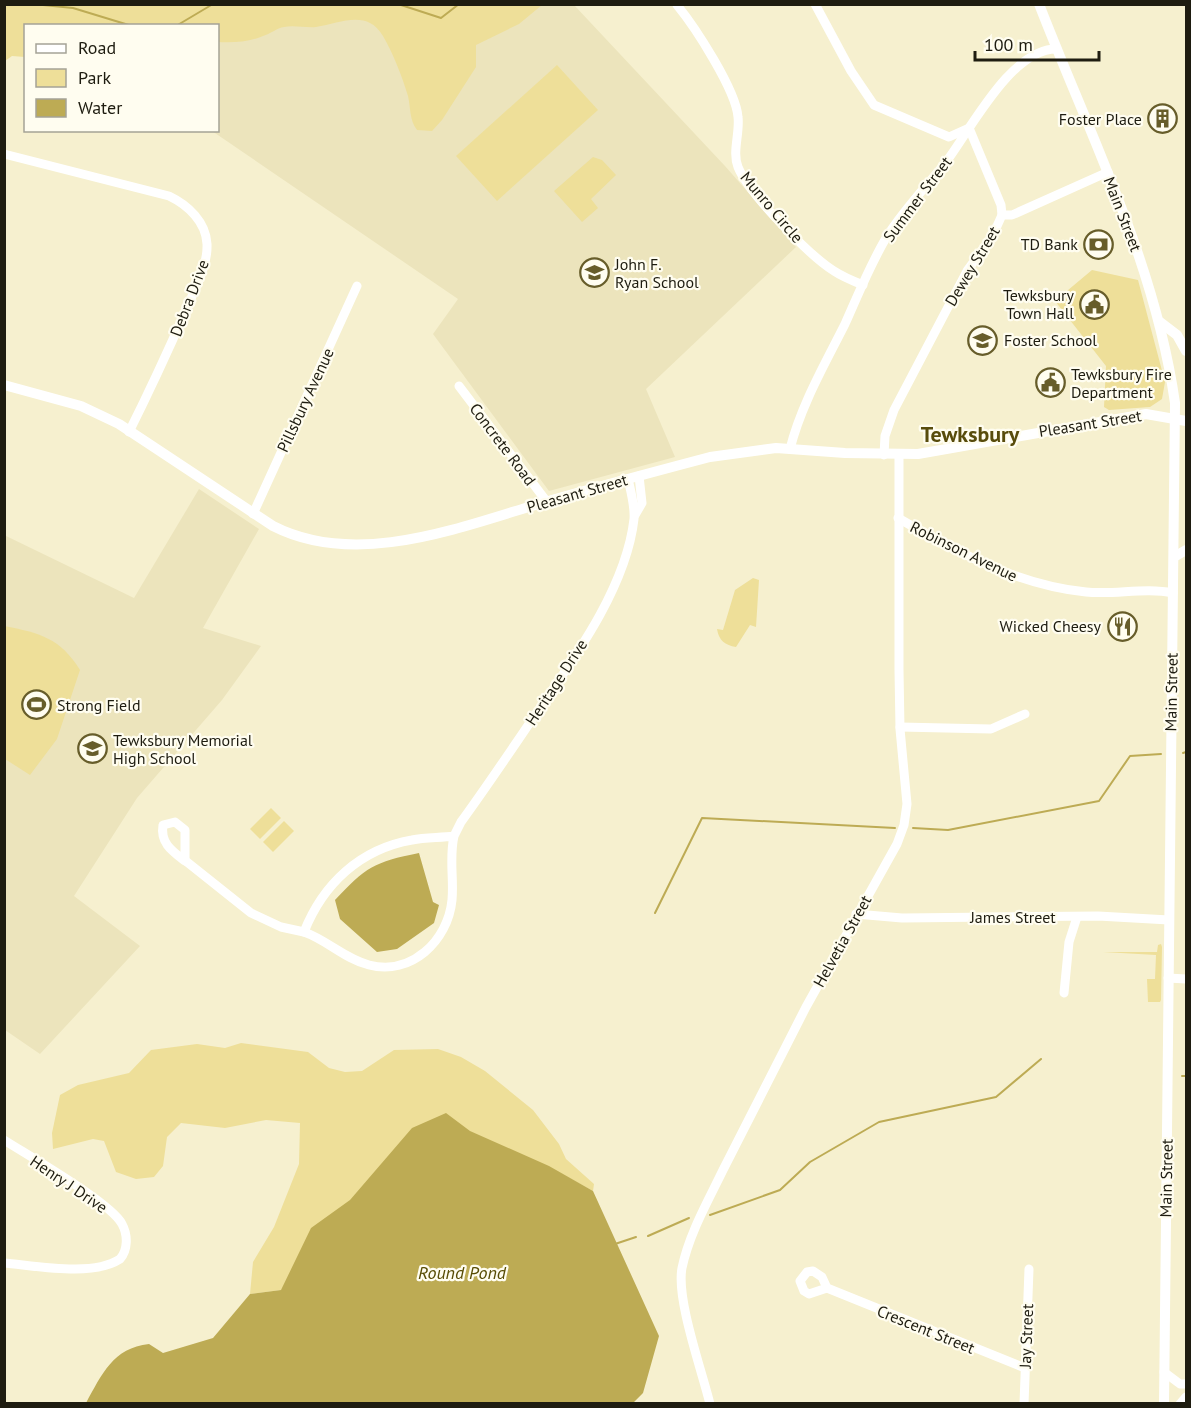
<svg xmlns="http://www.w3.org/2000/svg" width="1191" height="1408" font-family="'PT Sans',sans-serif">
  <rect width="100%" height="100%" fill="#f6f0cf"/>
  <g fill="#ece4bc">
    <path d="M286,4l288,1 151,161 71,81 -150,142 29,68 -126,34 -116,-157 25,-35 -246,-168 6,-1v-89z"/>
    <path d="M199,489l60,40 -56,99 58,18 -39,54 -85,98 -63,98 66,50 -100,108 -35,-24 -1,-495 130,63z"/>
  </g>
  <g fill="#eedf99">
    <path d="M5,4h537v1l-23,19 -43,21v22l-34,53 -10,11 -15,-1c-8,-11 -6,-21 -9,-34 -6,-20 -15,-43 -25,-60 -16,-27 -42,-13 -67,-9 -10,1 -22,-2 -32,0 -7,1 -14,7 -21,9 -14,6 -30,7 -45,6v-16h-192l-1,31 -13,-1 -7,5z"/>
    <path d="M557,65l41,45 -101,91 -41,-45z"/>
    <path d="M593,157l9,3 14,15 -25,24 7,9 -16,14 -28,-31z"/>
    <path d="M1092,270l46,10 27,102 -3,17 -12,8 -41,3 -5,-3 2,-41 -51,-65z"/>
    <path d="M753,578l6,2 -3,47 -6,-2 -14,22c-11,-2 -17,-6 -19,-18l6,1 12,-40z"/>
    <path d="M4,626c36,7 56,12 76,44l-23,69 -27,36 -25,-16z"/>
    <path d="M271,808l10,10 -21,21 -10,-10z"/>
    <path d="M284,821l10,10 -21,21 -10,-10z"/>
    <path d="M1158,945l3,-1 1,3 -1,53 -1,2h-12l-1,-23h8l1,-24 -53,-3h54z"/>
    <path d="M241,1043l67,9 21,16 16,4 17,-1 32,-21 44,-1 23,8 24,14 48,39 26,34 7,15 28,25 -1,7 -44,-24 -268,123 -31,4 3,-32 21,-35 25,-63 1,-41 -34,-3 -41,8 -44,-5 -14,14 -4,29 -9,11 -18,2 -20,-7 -12,-31 -11,-2 -40,10 -1,-16 8,-38 18,-10 51,-12 22,-23 46,-6 28,4z"/>
  </g>
  <g fill="#bdab54">
    <path d="M419,853l14,49 6,3 -5,18 -37,26 -20,3 -37,-33 -5,-19c31,-33 39,-38 84,-47z"/>
    <path d="M446,1113l24,18 79,35 44,25 66,145 -16,57 -10,10h-547c16,-29 27,-55 63,-59l14,9 50,-15 37,-44 31,-4 30,-62 39,-28 62,-72z"/>
  </g>
  <g fill="none" stroke-linecap="round" stroke-linejoin="round">
    <g stroke="#bdab54" stroke-width="2">
      <path d="M33,4l40,4 59,18"/>
      <path d="M398,4l43,14 18,-14"/>
      <path d="M176,26l37,-22"/>
      <path d="M1183,753l3,-1"/>
      <path d="M913,828l35,2 151,-29 31,-45 31,-2"/>
      <path d="M655,913l47,-95 193,10"/>
      <path d="M1182,1076h4"/>
      <path d="M710,1215l70,-25 30,-28 69,-40 117,-25 45,-38"/>
      <path d="M648,1236l41,-18"/>
      <path d="M615,1244l21,-7"/>
    </g>
    <g stroke="#fff" stroke-width="9">
      <path d="M815,4l36,67 23,34 75,32 20,-9 32,77 1,10"/>
      <path d="M677,5c18,22 59,85 61,112 2,16 -6,35 0,50 11,27 72,89 96,104 9,6 19,10 29,14"/>
      <path d="M4,154l165,42c19,9 37,26 38,48 1,23 -13,46 -21,66 -18,41 -37,82 -57,122"/>
      <path d="M459,386l88,116"/>
      <path d="M790,449c11,-44 35,-85 55,-125 13,-29 25,-59 41,-86 16,-26 37,-48 57,-72 25,-31 67,-118 114,-117"/>
      <path d="M884,455l1,-19 9,-26 73,-139 26,-36 9,-20h10l96,-43"/>
      <path d="M253,514l104,-228"/>
      <path d="M635,515l7,-12 -3,-27"/>
      <path d="M898,518c59,34 119,67 188,74 29,3 59,-5 87,1"/>
      <path d="M900,727l91,2 34,-15"/>
      <path d="M175,822l10,8v31c-13,-10 -25,-18 -22,-36z"/>
      <path d="M454,836c-5,22 0,43 -2,64 -4,41 -41,76 -83,65 -24,-6 -42,-25 -65,-33 19,-48 56,-83 108,-92 14,-3 28,-2 42,-4l7,-14c24,-33 47,-67 70,-101 39,-57 95,-131 103,-202 1,-13 -3,-27 -6,-40"/>
      <path d="M187,862l64,51 30,14 23,5"/>
      <path d="M856,914l46,4 196,-2 71,4"/>
      <path d="M1168,978l18,1"/>
      <path d="M1064,993l5,-51 8,-25"/>
      <path d="M4,1140c25,16 107,63 118,84 6,11 6,26 -2,35 -27,18 -83,7 -116,4"/>
      <path d="M827,1288l-18,6 -5,-3 -4,-10 7,-9 6,-1 9,6 5,11 198,80"/>
      <path d="M1164,1372l16,12h6"/>
      <path d="M710,1404c-8,-33 -34,-105 -28,-136 7,-34 26,-67 41,-98l83,-163 91,-163 7,-19 3,-21 -7,-75 -1,-59v-215"/>
      <path d="M1024,1404l5,-135"/>
      <path d="M1180,1404l6,-7"/>
    </g>
    <g stroke="#fff" stroke-width="10">
      <path d="M1039,4c51,132 116,258 136,399l-11,1001"/>
      <path d="M1160,322l17,13 9,16"/>
      <path d="M4,385l77,21 38,18 154,102c86,44 192,-1 279,-26 52,-15 105,-29 158,-43l66,-9 69,5 73,1 228,-40 40,7"/>
      <path d="M1174,557l12,-7"/>
    </g>
  </g>
  <defs>
    <symbol id="building-ring" viewBox="-11 -11 22 22"><circle r="9.5" fill="#fffdf0" stroke="#675d2a" stroke-width="1.5"/><path d="M-4-6H4V6H1V3H-1V6H-4ZM-2.5-4.3h1.7v1.8h-1.7ZM.8-4.3h1.7v1.8H.8ZM-2.5-1h1.7V.8h-1.7ZM.8-1h1.7V.8H.8Z" fill="#675d2a"/></symbol>
    <symbol id="bank-ring" viewBox="-11 -11 22 22"><circle r="9.5" fill="#fffdf0" stroke="#675d2a" stroke-width="1.5"/><path d="M-6-4H6V4H-6ZM0-2.3a2.3 2.3 0 1 0 0 4.6a2.3 2.3 0 1 0 0-4.6Z" fill="#675d2a"/></symbol>
    <symbol id="school-ring" viewBox="-11 -11 22 22"><circle r="9.5" fill="#fffdf0" stroke="#675d2a" stroke-width="1.5"/><path d="M0-5L7-2L0 1L-7-2ZM-4 1L0 2.5L4 1V4Q0 6-4 4Z" fill="#675d2a"/></symbol>
    <symbol id="civic-ring" viewBox="-11 -11 22 22"><circle r="9.5" fill="#fffdf0" stroke="#675d2a" stroke-width="1.5"/><path d="M-.6-6.5H3V-4.5H.6V-3L4-1V1h2V6H-6V1h2V-1L-.6-3ZM-1.2 2.5V6h2.4V2.5Z" fill="#675d2a"/></symbol>
    <symbol id="restaurant-ring" viewBox="-11 -11 22 22"><circle r="9.5" fill="#fffdf0" stroke="#675d2a" stroke-width="1.5"/><path d="M-5-6h1v4h1v-4h1v4h1v-4h1v5L-1.5 .5V6h-2V.5L-5-1ZM5-6V6H3V1.5H1.5Q1.5-4 5-6Z" fill="#675d2a"/></symbol>
    <symbol id="stadium-ring" viewBox="-11 -11 22 22"><circle r="9.5" fill="#fffdf0" stroke="#675d2a" stroke-width="1.5"/><path d="M0-5a6.5 5 0 1 0 0 10a6.5 5 0 1 0 0-10ZM-3.5-1.8h7v3.6h-7Z" fill="#675d2a"/></symbol>
  </defs>
  <g fill-rule="evenodd">
    <use href="#building-ring" x="1146" y="102" width="33" height="33"/>
    <use href="#bank-ring" x="1082" y="228" width="33" height="33"/>
    <use href="#school-ring" x="578" y="256" width="33" height="33"/>
    <use href="#civic-ring" x="1078" y="288" width="33" height="33"/>
    <use href="#school-ring" x="966" y="324" width="33" height="33"/>
    <use href="#civic-ring" x="1034" y="366" width="33" height="33"/>
    <use href="#restaurant-ring" x="1106" y="610" width="33" height="33"/>
    <use href="#stadium-ring" x="20" y="688" width="33" height="33"/>
    <use href="#school-ring" x="76" y="732" width="33" height="33"/>
  </g>
  <g text-anchor="middle" dominant-baseline="central" stroke-width="4.5" stroke-linejoin="round" paint-order="stroke">
    <g font-size="16" fill="#1e1c10" stroke="#fffdf0" text-anchor="start">
      <text x="1142" y="119" text-anchor="end">Foster Place</text>
      <text x="1078" y="244" text-anchor="end">TD Bank</text>
      <text x="615" y="264">John F.<tspan x="615" dy="18">Ryan School</tspan></text>
      <text x="1074" y="295" text-anchor="end">Tewksbury<tspan x="1074" dy="18">Town Hall</tspan></text>
      <text x="1004" y="340">Foster School</text>
      <text x="1071" y="374">Tewksbury Fire<tspan x="1071" dy="18">Department</tspan></text>
      <text x="1101" y="626" text-anchor="end">Wicked Cheesy</text>
      <text x="57" y="705">Strong Field</text>
      <text x="113" y="740">Tewksbury Memorial<tspan x="113" dy="18">High School</tspan></text>
    </g>
    <g font-size="16" fill="#1e1c10" stroke="#fffdf0">
      <text transform="translate(917 199) rotate(-53)">Summer Street</text>
      <text transform="translate(772 207) rotate(50)">Munro Circle</text>
      <text transform="translate(1123 214) rotate(69)">Main Street</text>
      <text transform="translate(972 266) rotate(-59)">Dewey Street</text>
      <text transform="translate(189 298) rotate(-69)">Debra Drive</text>
      <text transform="translate(305 400) rotate(-65)">Pillsbury Avenue</text>
      <text transform="translate(1090 423) rotate(-9)">Pleasant Street</text>
      <text transform="translate(503 444) rotate(53)">Concrete Road</text>
      <text transform="translate(577 493) rotate(-16)">Pleasant Street</text>
      <text transform="translate(964 551) rotate(26)">Robinson Avenue</text>
      <text transform="translate(556 682) rotate(-57)">Heritage Drive</text>
      <text transform="translate(1171 692) rotate(-89)">Main Street</text>
      <text x="1013" y="917">James Street</text>
      <text transform="translate(842 941) rotate(-61)">Helvetia Street</text>
      <text transform="translate(1166 1178) rotate(-89)">Main Street</text>
      <text transform="translate(69 1184) rotate(34)">Henry J Drive</text>
      <text transform="translate(926 1329) rotate(22)">Crescent Street</text>
      <text transform="translate(1026 1336) rotate(-88)">Jay Street</text>
    </g>
    <g font-size="18" font-style="italic" fill="#584c04" stroke="#fffdf0">
      <text x="462" y="1272">Round Pond</text>
    </g>
    <g font-size="22" font-weight="bold" fill="#584c0c" stroke="#fffdf0">
      <text x="970" y="434">Tewksbury</text>
    </g>
  </g>
  <rect width="1191" height="1408" fill="none" stroke="#1e1c10" stroke-width="12"/>
  <rect x="24" y="24" width="195" height="108" fill="#fffdf0" stroke="#a5a396" stroke-width="1.5"/>
  <rect x="36" y="44" width="30" height="9" fill="#ffffff" stroke="#a5a396" stroke-width="1.5"/>
  <text x="78" y="54" font-size="18" fill="#1e1c10">Road</text>
  <rect x="36" y="69" width="30" height="18" fill="#eedf99" stroke="#a5a396" stroke-width="1.5"/>
  <text x="78" y="84" font-size="18" fill="#1e1c10">Park</text>
  <rect x="36" y="99" width="30" height="18" fill="#bdab54" stroke="#a5a396" stroke-width="1.5"/>
  <text x="78" y="114" font-size="18" fill="#1e1c10">Water</text>
  <path d="M975 51v9h124v-9" fill="none" stroke="#1e1c10" stroke-width="3"/>
  <text x="984" y="51" font-size="18" fill="#1e1c10" stroke="#fffdf0" stroke-width="4.5" paint-order="stroke">100 m</text>
</svg>
